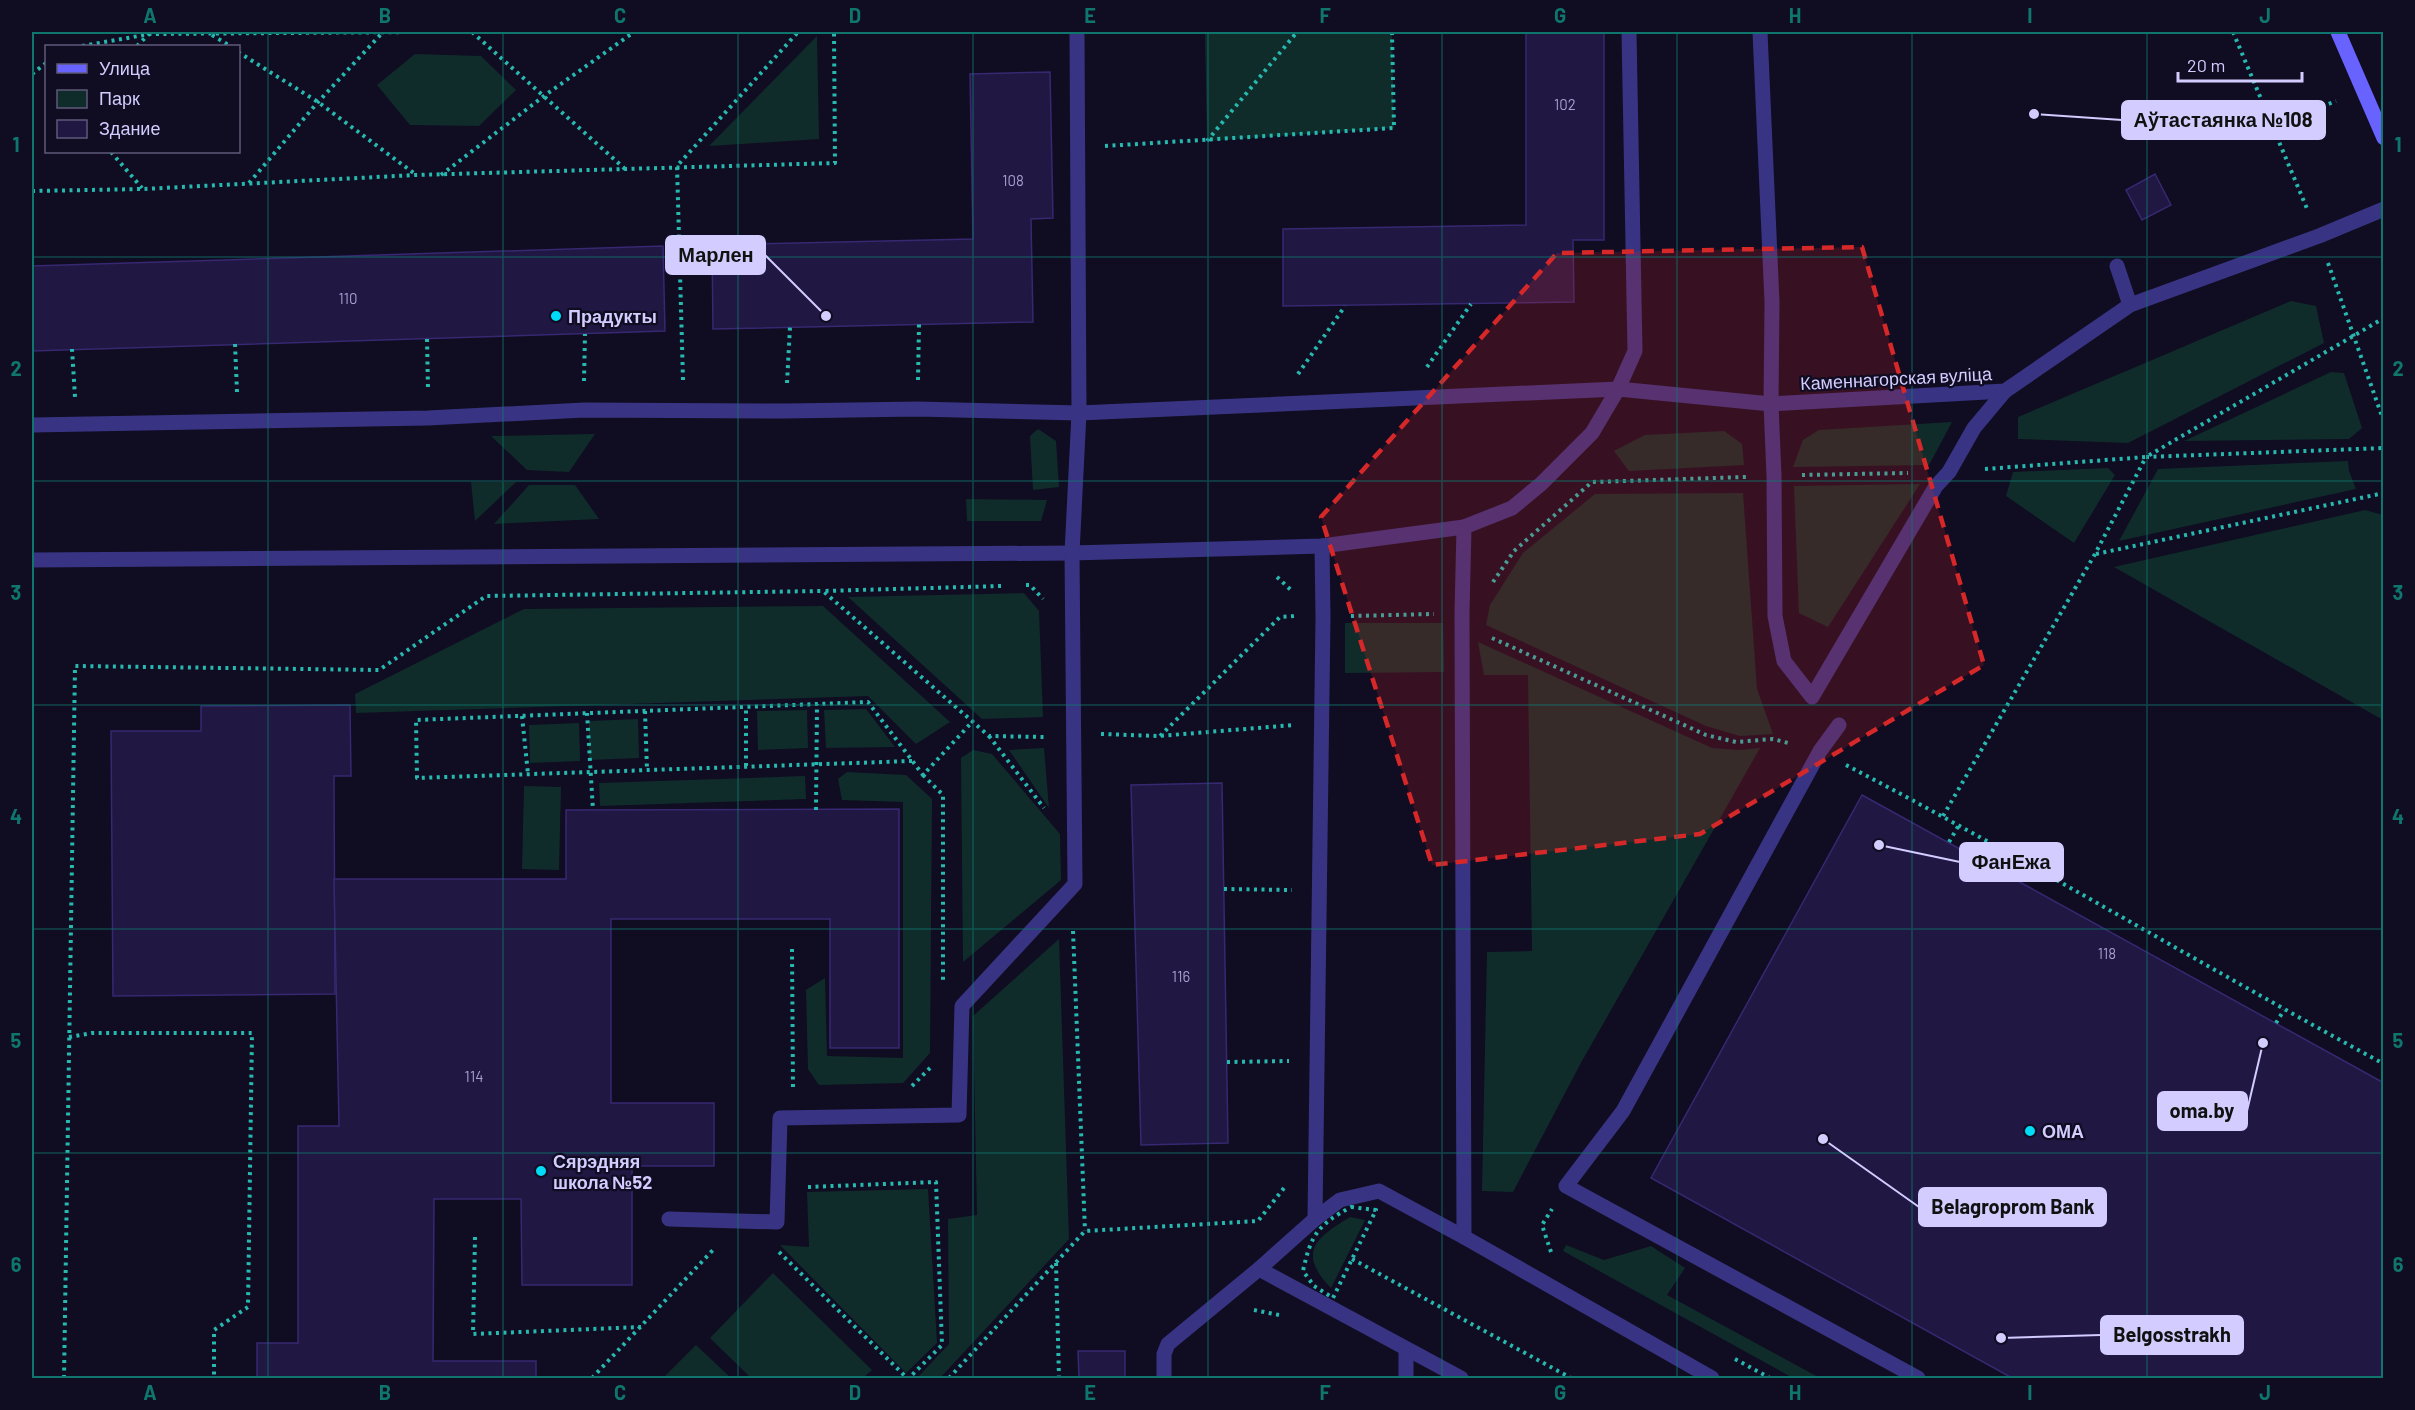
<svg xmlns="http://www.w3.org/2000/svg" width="2415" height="1410" font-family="Barlow,sans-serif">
  <rect width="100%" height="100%" fill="#100c21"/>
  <g fill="#0f2c2b">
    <path d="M1205,32h187l2,96 -187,13z"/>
    <path d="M817,36l2,103 -110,7z"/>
    <path d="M415,54l66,2 35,34 -37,36 -69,-1 -33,-40z"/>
    <path d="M2291,301l25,5 8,37 -196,100 -110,-4v-22z"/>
    <path d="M2331,372l13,1 18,55 -13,11 -165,2z"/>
    <path d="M1952,422l-23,43 -136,2 10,-27 16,-10z"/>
    <path d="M1038,429l18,12 3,46 -26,3 -3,-54z"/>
    <path d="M1724,431l18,13 2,21 -115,6 -15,-20 31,-16z"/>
    <path d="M595,434l-26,38 -42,-2 -36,-34z"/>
    <path d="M2348,461l1,10 7,18 -237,52 39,-72z"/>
    <path d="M2108,468l7,7 -41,68 -68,-47 7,-24z"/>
    <path d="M471,482h45l-41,39z"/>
    <path d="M1920,484l-92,143 -29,-14 -5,-127z"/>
    <path d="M529,485h46l24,34 -105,5z"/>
    <path d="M1743,493l14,196 16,45 -33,2 -34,-10 -220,-101 4,-20 33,-52 72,-59z"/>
    <path d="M966,499l81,1 -6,21h-74z"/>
    <path d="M2365,510l18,5v205l-269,-153z"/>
    <path d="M1024,593l15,18 4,106 -61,2 -134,-122z"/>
    <path d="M823,606l127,116 -34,22 -48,-48 -512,17 -1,-19 169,-85z"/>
    <path d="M1345,623h98l1,49 -99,1z"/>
    <path d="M1478,642l234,106 27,2 21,-2 -178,313 -69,131 -31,-1 5,-239 45,-1 -4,-276h-44z"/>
    <path d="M866,709l29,38 -69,1 -2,-38z"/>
    <path d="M807,710l1,38 -50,2 -1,-39z"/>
    <path d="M638,719l1,39 -50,2v-39z"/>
    <path d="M579,723l1,38 -50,2 -1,-38z"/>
    <path d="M1044,748l5,60 -40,-58z"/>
    <path d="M973,750l19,4 68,80 1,46 -98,82 -2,-204z"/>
    <path d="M847,772l59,3 26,24 -2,254 -27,30 -84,2 -11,-16 -2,-79 19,-12 2,78 76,2v-256l-61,-2 -4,-21z"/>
    <path d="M805,776l1,23 -206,7 -1,-23z"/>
    <path d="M524,786l37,1 -2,83 -37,-1z"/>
    <path d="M1059,939l10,300 -129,139h-23l32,-34 -1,-125 29,-4 -4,-199z"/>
    <path d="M928,1189l9,154 -31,30 -126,-128 29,2 -2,-55z"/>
    <path d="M1350,1217l15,3 -34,68c-34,-35 -16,-50 19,-71z"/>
    <path d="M1566,1245l38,15 47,-14 34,22 -18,27 153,83h-27l-230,-127z"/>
    <path d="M773,1273l99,97 -9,8h-112l-41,-40z"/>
    <path d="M696,1345l35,33h-68z"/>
  </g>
  <g fill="#201743" stroke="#372871" stroke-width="1.5">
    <path d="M1526,32h78v208h-31l1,62 -291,4v-77l243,-4z"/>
    <path d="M1050,72l3,146 -22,1 2,103 -320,7 -1,-84 261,-6 -3,-165z"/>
    <path d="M2155,174l16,31 -29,15 -16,-30z"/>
    <path d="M663,246l2,85 -633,20v-85z"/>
    <path d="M350,705l1,71h-17l1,218 -222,2 -2,-265h90v-25z"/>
    <path d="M1222,783l6,360 -87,2 -10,-360z"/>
    <path d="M1862,795l522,288v295h-372l-361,-200z"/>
    <path d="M899,809v239h-69v-129h-219v184h103v63h-82v119h-110l-1,-86h-87l-1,162h103v17h-279v-35h41v-217h41l-5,-247h232v-69z"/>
    <path d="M1078,1351h47v27h-46z"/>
  </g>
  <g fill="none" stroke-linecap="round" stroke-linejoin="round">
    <g stroke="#27b8b0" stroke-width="4" stroke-dasharray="3 4.5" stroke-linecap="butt">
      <path d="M472,32l153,137"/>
      <path d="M2233,32l75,179"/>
      <path d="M212,35l18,11"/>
      <path d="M82,46l68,-12 270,-2"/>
      <path d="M137,46l12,-12"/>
      <path d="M238,52l80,50 97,72"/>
      <path d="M32,74l14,-11"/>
      <path d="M2273,126l63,-25"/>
      <path d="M1207,141l90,-109"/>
      <path d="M1105,146l289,-18 -2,-96"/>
      <path d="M111,152l31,36"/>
      <path d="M441,175l103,-79 90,-64"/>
      <path d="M249,183l69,-81 64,-69"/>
      <path d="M32,191l111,-2 273,-14 419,-12 -1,-131"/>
      <path d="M2328,263l56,159"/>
      <path d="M427,339l1,50"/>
      <path d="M235,344l2,48"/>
      <path d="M72,349l3,48"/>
      <path d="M1427,367l44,-63"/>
      <path d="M1298,374l47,-68"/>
      <path d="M683,380l-6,-214 121,-134"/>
      <path d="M918,380l1,-56"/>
      <path d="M584,381l1,-47"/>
      <path d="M787,383l3,-56"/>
      <path d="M1985,469l161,-12 238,-139"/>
      <path d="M1802,475l106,-2"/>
      <path d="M2096,554l288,-61"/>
      <path d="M1277,577l14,13"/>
      <path d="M1493,582l21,-31 78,-69 154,-5"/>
      <path d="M1026,585h4l13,14"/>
      <path d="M1001,586l-178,5 166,145 57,1"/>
      <path d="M1351,616l83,-2"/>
      <path d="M1492,638l214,97 30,7 37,-3 19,5"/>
      <path d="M645,711l2,59"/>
      <path d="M587,713l6,97"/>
      <path d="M522,716l6,58"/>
      <path d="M1101,734l58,2 135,-11"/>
      <path d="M989,736l55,72"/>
      <path d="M1160,736l120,-119 16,-1"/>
      <path d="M912,761l-495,17 -1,-58 452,-18 55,73 50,-54"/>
      <path d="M1846,765c182,95 357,201 538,299"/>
      <path d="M746,766v-59"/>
      <path d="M923,775l20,20v187"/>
      <path d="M816,810l1,-106"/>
      <path d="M1943,816l152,-262 51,-97 238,-9"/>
      <path d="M1949,842l10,-17"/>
      <path d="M1224,889l68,1"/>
      <path d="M1073,931l12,300"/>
      <path d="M792,949l1,140"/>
      <path d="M2276,1023l8,-13"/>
      <path d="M69,1037l23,-4h160l-4,274 -34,23v48"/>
      <path d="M1227,1062l62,-1"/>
      <path d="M912,1086l18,-18"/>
      <path d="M808,1187l128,-5 6,163 -33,33"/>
      <path d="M1351,1207l25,3 -43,88 -19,-12 -11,-15c8,-37 15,-46 48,-64z"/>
      <path d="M475,1237l-2,97 168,-7"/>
      <path d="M779,1252l128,126"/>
      <path d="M1551,1252l-9,-27 10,-16"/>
      <path d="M1352,1259l219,119"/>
      <path d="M1056,1263l3,115"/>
      <path d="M1254,1310l25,5"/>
      <path d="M1735,1359l35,19"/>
      <path d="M64,1378l11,-712 304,4 107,-74 337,-5"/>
      <path d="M592,1378l121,-128"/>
      <path d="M949,1378l136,-147 173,-10 26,-33"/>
    </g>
    <g stroke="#383483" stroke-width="15">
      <path d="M1760,32l12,270 -1,102 3,72 1,140 9,45 28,36 124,-211 13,-14 25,-44 31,-37"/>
      <path d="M2117,266l13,39"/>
      <path d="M32,425l396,-7 156,-8 202,1 132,-2 161,4 539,-24 153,15 234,-13 125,-86 189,-69 65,-27"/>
      <path d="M1464,527l-2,86 2,624"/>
      <path d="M32,560l1040,-7 250,-7 142,-19 48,-19 29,-24 51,-51 26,-44 17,-38 -6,-319"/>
      <path d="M1839,725l-19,26 -197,360 -57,75 352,192"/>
      <path d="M669,1219l108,3 3,-104 179,-3 3,-109 113,-122 -3,-331 7,-140 -2,-381"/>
      <path d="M1315,1219l8,-602 -1,-71"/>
      <path d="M1259,1269l202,109"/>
      <path d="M1406,1349v29"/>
      <path d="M1164,1378v-24l4,-10 91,-75 56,-50 25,-19 39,-9 85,46 248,141"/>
    </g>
    <path stroke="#6863ff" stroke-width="15" d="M2338,32l46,106"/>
  </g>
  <path fill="#d62828" fill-opacity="0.2" stroke="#d62828" stroke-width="4.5" stroke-dasharray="12 8" stroke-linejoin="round" d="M1862,247l122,418 -284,169 -268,31 -111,-348 236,-264z"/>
  <path fill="none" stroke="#0f766e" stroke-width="1.5" stroke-opacity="0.55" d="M268,32v1346M503,32v1346M738,32v1346M973,32v1346M1208,32v1346M1442,32v1346M1677,32v1346M1912,32v1346M2147,32v1346M32,257h2352M32,481h2352M32,705h2352M32,929h2352M32,1153h2352"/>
  <g fill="#00dcf7" stroke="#100c21" stroke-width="2">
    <circle cx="556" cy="316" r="6"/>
    <circle cx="2030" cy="1131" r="6"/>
    <circle cx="541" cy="1171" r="6"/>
  </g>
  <g text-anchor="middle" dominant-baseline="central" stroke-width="4.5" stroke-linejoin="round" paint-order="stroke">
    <g font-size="15" fill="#a69fd0">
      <text x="1565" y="104">102</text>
      <text x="1013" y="180">108</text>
      <text x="348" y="298">110</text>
      <text x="2107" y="953">118</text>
      <text x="1181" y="976">116</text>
      <text x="474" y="1076">114</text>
    </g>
    <g font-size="18" font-weight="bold" fill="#d2ccff" stroke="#100c21" text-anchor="start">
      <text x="568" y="316">Прадукты</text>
      <text x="2042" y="1131">ОМА</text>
      <text x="553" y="1161">Сярэдняя<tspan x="553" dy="21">школа №52</tspan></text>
    </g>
    <g font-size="18" fill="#d2ccff" stroke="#100c21">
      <text transform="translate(1896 378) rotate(-3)">Каменнагорская вуліца</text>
    </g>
  </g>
  <path fill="none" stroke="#d2ccff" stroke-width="2" d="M2034 114L2122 120M826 316L765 255M1879 845L1960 862M2263 1043L2247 1111M1823 1139L1919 1207M2001 1338L2101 1335"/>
  <g fill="#d2ccff" stroke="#100c21" stroke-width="2">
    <circle cx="2034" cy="114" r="6"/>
    <circle cx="826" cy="316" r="6"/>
    <circle cx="1879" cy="845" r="6"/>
    <circle cx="2263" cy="1043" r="6"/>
    <circle cx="1823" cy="1139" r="6"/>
    <circle cx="2001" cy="1338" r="6"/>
  </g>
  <g fill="#d2ccff" stroke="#d2ccff" stroke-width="2">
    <rect x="2122" y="101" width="203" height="38" rx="6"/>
    <rect x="666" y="236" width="99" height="38" rx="6"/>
    <rect x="1960" y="843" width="103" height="38" rx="6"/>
    <rect x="2158" y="1092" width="89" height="38" rx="6"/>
    <rect x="1919" y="1188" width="187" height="38" rx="6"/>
    <rect x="2101" y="1316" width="142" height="38" rx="6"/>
  </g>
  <g font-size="20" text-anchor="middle" font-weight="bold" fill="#111">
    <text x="2223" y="127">Аўтастаянка №108</text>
    <text x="716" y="262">Марлен</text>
    <text x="2011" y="869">ФанЕжа</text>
    <text x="2202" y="1118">oma.by</text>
    <text x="2013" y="1214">Belagroprom Bank</text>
    <text x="2172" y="1342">Belgosstrakh</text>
  </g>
  <rect width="2415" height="1410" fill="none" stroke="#100c21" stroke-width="66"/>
  <rect x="45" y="45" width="195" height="108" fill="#100c21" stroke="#5e597a" stroke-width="1.5"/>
  <rect x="57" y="64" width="30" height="9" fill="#6863ff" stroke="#5e597a" stroke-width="1.5"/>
  <text x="99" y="75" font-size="18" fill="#d2ccff">Улица</text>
  <rect x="57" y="90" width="30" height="18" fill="#0f2c2b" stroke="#5e597a" stroke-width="1.5"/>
  <text x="99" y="105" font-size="18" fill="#d2ccff">Парк</text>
  <rect x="57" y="120" width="30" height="18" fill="#201743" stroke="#5e597a" stroke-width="1.5"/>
  <text x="99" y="135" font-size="18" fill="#d2ccff">Здание</text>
  <path d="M2178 72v9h124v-9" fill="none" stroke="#d2ccff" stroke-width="3"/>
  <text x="2187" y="72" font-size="18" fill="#d2ccff" stroke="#100c21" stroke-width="4.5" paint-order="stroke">20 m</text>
  <rect x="33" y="33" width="2349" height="1344" fill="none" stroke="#0f766e" stroke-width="2"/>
  <g font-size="20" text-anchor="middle" font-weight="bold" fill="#0f766e">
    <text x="150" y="23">A</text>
    <text x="385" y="23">B</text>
    <text x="620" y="23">C</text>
    <text x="855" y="23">D</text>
    <text x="1090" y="23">E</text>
    <text x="1325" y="23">F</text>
    <text x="1560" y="23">G</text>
    <text x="1795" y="23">H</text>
    <text x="2030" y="23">I</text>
    <text x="2265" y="23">J</text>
    <text x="16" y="152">1</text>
    <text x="2398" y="152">1</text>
    <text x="16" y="376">2</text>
    <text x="2398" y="376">2</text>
    <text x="16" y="600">3</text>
    <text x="2398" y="600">3</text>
    <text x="16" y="824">4</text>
    <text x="2398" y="824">4</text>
    <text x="16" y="1048">5</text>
    <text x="2398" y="1048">5</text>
    <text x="16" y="1272">6</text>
    <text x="2398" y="1272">6</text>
    <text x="150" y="1400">A</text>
    <text x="385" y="1400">B</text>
    <text x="620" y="1400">C</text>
    <text x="855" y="1400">D</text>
    <text x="1090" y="1400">E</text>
    <text x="1325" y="1400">F</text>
    <text x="1560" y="1400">G</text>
    <text x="1795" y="1400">H</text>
    <text x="2030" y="1400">I</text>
    <text x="2265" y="1400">J</text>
  </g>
</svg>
